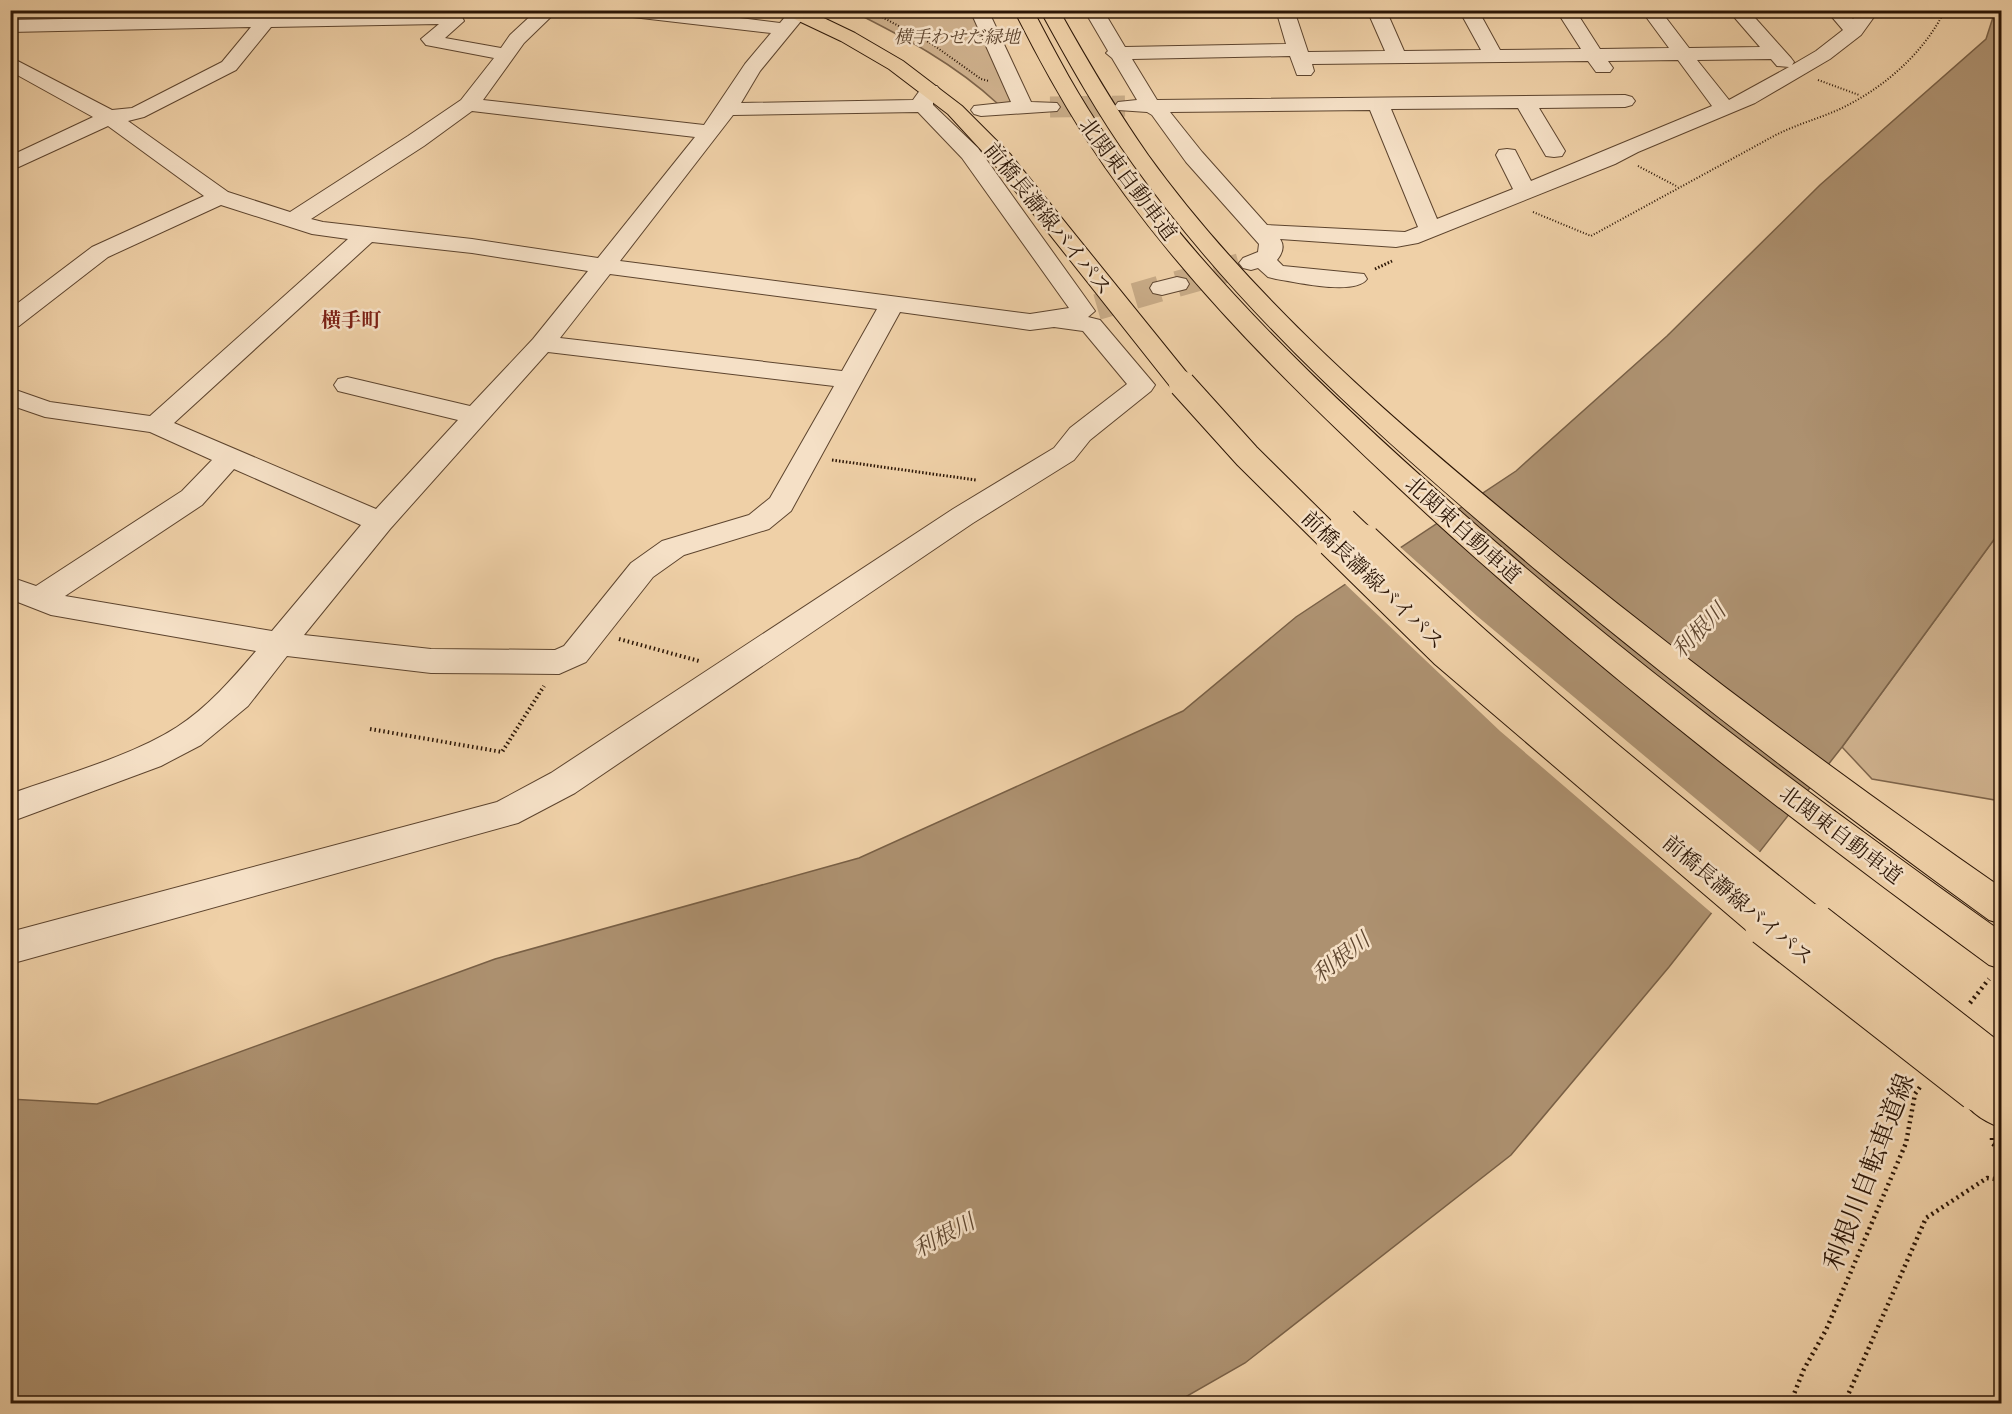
<svg xmlns="http://www.w3.org/2000/svg" width="2012" height="1414" font-family="Alegreya,'Noto Serif JP',serif">
  <rect width="100%" height="100%" fill="#efd0a7"/>
  <filter id="stains"><feTurbulence type="fractalNoise" baseFrequency=".00333" numOctaves="4"/><feColorMatrix values="0 0 0 0 .2 0 0 0 0 .09 0 0 0 0 .02 0 0 0 .5 -.17"/></filter>
  <radialGradient id="worn" r=".72"><stop offset=".6" stop-color="#630" stop-opacity="0"/><stop offset="1" stop-color="#630" stop-opacity=".3"/></radialGradient>
  <g fill="#ceb08c" stroke="#7d6349" stroke-width="1.5">
    <path d="M852,11h124l39,91 -17,2c-43,-40 -94,-67 -146,-93z"/>
    <path d="M2001,530v271l-129,-22 -30,-32z"/>
  </g>
  <path fill="#ad9170" stroke="#796046" stroke-width="1.5" d="M1995,11h6v519l-159,217 -173,220 -158,188 -266,208 -70,40h-1164l-1,-304 87,5 398,-145 364,-101 324,-147 113,-94 220,-146 151,-135 153,-151 166,-146z"/>
  <path fill="#efd0a7" d="M1398,545l79,71 285,238 -48,61 -214,-184 -157,-149z"/>
  <g fill="none" stroke-linecap="round" stroke-linejoin="round">
    <path stroke="#796046" stroke-width="4.5" d="M447,15l23,-5"/>
    <path stroke="#c8ab87" stroke-width="21" stroke-dasharray="21 10" stroke-linecap="butt" d="M1050,107l75,-1"/>
    <g stroke="#c8ab87" stroke-width="26" stroke-dasharray="26 13" stroke-linecap="butt">
      <path d="M1177,284l74,-21"/>
      <path d="M1097,307l65,-19"/>
    </g>
    <defs>
      <g id="minor">
        <path d="M537,10h21l-34,33 -41,57 221,25 41,-61 26,-31 -147,-17 -7,-2 -2,-4h61l104,13 11,-13h19l-50,61 -19,32 172,-3 10,-14h14l3,4 -7,9v6l45,43 117,163 -7,6 12,3 55,65 -4,6 -61,49 -16,20 -101,63 -398,270 -57,30 -508,141v-32l487,-130 54,-29 402,-264 101,-61 16,-20 57,-44 -44,-53 -29,-4 -24,3 -130,-18 -109,199 -22,18 -85,26 -31,22 -67,85 -27,12 -128,-1 -144,-17 -39,50 -47,39 -40,21 -151,56v-28c53,-19 120,-37 167,-67 31,-20 55,-48 79,-76l-205,-36 -41,-16v-22l26,9 146,-95 30,-31 -62,-28 -105,-15 -35,-12v-17l40,14 100,14 198,-177 -36,-5 -91,-29 -113,52 -89,69 -9,2v-19l82,-62 112,-51 -96,-70 -98,45v-15l83,-39 -83,-46v-14l102,53 20,-2 90,-46 29,-35 -241,5v-12l439,-8 13,5 2,4 -19,17 56,10 9,-13zM439,24l-18,15 5,6 68,13 -33,42 -53,36 -118,76 -62,-20 -100,-71 16,-4 92,-47 35,-43zM472,111l223,26 -97,121 -126,-19 -149,-17 -12,-3 113,-73zM918,112l44,46 107,150 -39,6 -410,-53 113,-146zM372,242l100,11 116,18 -55,68 -63,67 -123,-29 -9,2 -4,6 4,6 120,29 -82,89 -202,-86zM610,274l267,35 -35,62 -282,-33zM548,352l286,34 -64,112 -21,17 -87,26 -31,22 -67,83 -9,4 -124,-1 -127,-14 86,-106zM234,469l127,56 -89,106 -207,-35 137,-91z"/>
        <path d="M970,10h18l43,92 26,1 3,4 -3,4 -76,5 -7,-2 -3,-4 3,-4 37,-4z"/>
        <path d="M1084,10h19l22,37 161,-3 -10,-34h18l14,42 77,-1 -18,-41h19l18,41 77,-1 -22,-40h19l22,40 81,-1 -25,-39h19l25,39 69,-1 -28,-38h19l29,38 71,-1 -32,-37h20l43,48 3,4 -2,3 24,-14 27,-21 -17,-20h20l7,9 7,-9h19l-18,25 -31,24 -75,44 -117,49 -23,12 -197,79 -22,4 -116,-8c5,7 2,15 -3,21l6,6 81,8 3,5c-12,17 -71,3 -91,0l-8,-2 -10,-9 -7,2 -8,-2 -4,-5 4,-5 15,-6 1,-8 -73,-82 -34,-47 -5,-3 -29,-2 -3,-4 3,-4 19,-2 -25,-42 -6,-5 2,-2zM1290,56l7,19h14l3,-4 -2,-7 276,-3 8,11h14l3,-4 -5,-7 70,-1 34,46 -181,75 -16,-31 -8,-1 -8,1 -3,5 17,34 -76,30 -46,-110 127,-1 28,48 8,1 8,-1 3,-5 -26,-43 86,-1 7,-2 3,-4 -3,-4 -7,-2 -468,5 -25,-41zM1771,59l6,7 12,1 -60,33 -32,-40zM1370,110l48,117 -13,5 -138,-7 -65,-73 -32,-40z"/>
        <path d="M1177,277l9,2 3,5 -3,5 -24,6 -9,-2 -3,-5 3,-5z"/>
      </g>
      <g id="major">
        <path d="M782,10h25l48,23 48,28 59,45 48,48 181,224 4,6 -4,6 -9,2 -9,-2 -179,-226 -46,-50 -59,-45 -48,-28 -57,-27z"/>
        <path d="M1977,1071l14,6 11,7v44c-20,-7 -37,-19 -45,-38l6,-13z"/>
      </g>
      <g id="highway">
        <path d="M1014,10h19c23,44 46,88 75,129 96,138 218,253 343,364 174,155 361,294 551,429v37l-13,-4c-194,-142 -384,-288 -561,-450 -124,-115 -251,-235 -343,-378 -26,-41 -49,-83 -71,-127z"/>
        <path d="M1040,10h19c28,50 56,98 89,145 110,153 269,286 415,405 142,115 289,224 439,328v36l-13,-4c-153,-111 -303,-225 -448,-346 -147,-124 -296,-253 -408,-410 -35,-49 -64,-101 -93,-154z"/>
      </g>
    </defs>
    <use href="#minor" stroke="#5d442e" stroke-width="2"/>
    <use href="#major" stroke="#2c1606" stroke-width="2"/>
    <use href="#highway" stroke="#2c1606" stroke-width="2"/>
    <g stroke="#2c1606" stroke-width="2" stroke-dasharray="1 2" stroke-linecap="butt">
      <path d="M869,10l63,34 49,35 8,2"/>
      <path d="M1818,80l41,15"/>
      <path d="M1638,166l40,21"/>
      <path d="M1533,212l58,24c60,-33 121,-66 181,-99 22,-12 46,-18 68,-28 44,-21 84,-56 105,-99"/>
    </g>
    <g stroke="#2c1606" stroke-width="3" stroke-dasharray="1.5 2" stroke-linecap="butt">
      <path d="M1375,269l17,-8"/>
      <path d="M832,460l144,20"/>
    </g>
    <g stroke="#2c1606" stroke-width="4" stroke-dasharray="1.5 3" stroke-linecap="butt">
      <path d="M619,639l80,22"/>
      <path d="M370,729l132,23 42,-66"/>
    </g>
    <g stroke="#2c1606" stroke-width="4.5" stroke-dasharray="2 4" stroke-linecap="butt">
      <path d="M1970,1003l19,-24"/>
      <path d="M1992,1138v5l10,8"/>
      <path d="M1790,1404l14,-35 22,-39 80,-187 9,-49 5,-7"/>
      <path d="M1844,1404l82,-186 61,-40 15,2"/>
    </g>
    <use href="#minor" fill="#f5e0c6" fill-rule="evenodd"/>
    <use href="#major" fill="#efd0a7" fill-rule="evenodd"/>
    <use href="#highway" fill="#efd0a7" fill-rule="evenodd"/>
    <defs>
      <g id="major-bridge-far2">
        <path d="M1182,384l65,72 87,86"/>
        <path d="M1344,521l22,21"/>
      </g>
      <g id="major-bridge-far1">
        <path d="M1333,541l113,111 322,275"/>
        <path d="M1364,541c144,137 297,263 453,386"/>
      </g>
      <g id="major-bridge">
        <path d="M1766,925l211,165"/>
        <path d="M1815,925l180,140"/>
      </g>
    </defs>
    <use href="#major-bridge-far2" stroke="#2c1606" stroke-width="28" stroke-linecap="butt"/>
    <use href="#major-bridge-far1" stroke="#2c1606" stroke-width="35" stroke-linecap="butt"/>
    <use href="#major-bridge" stroke="#2c1606" stroke-width="44" stroke-linecap="butt"/>
    <use href="#major-bridge-far2" stroke="#efd0a7" stroke-width="26"/>
    <use href="#major-bridge-far1" stroke="#efd0a7" stroke-width="33"/>
    <use href="#major-bridge" stroke="#efd0a7" stroke-width="42"/>
  </g>
  <g text-anchor="middle" dominant-baseline="central" stroke-width="5" stroke-linejoin="round" paint-order="stroke">
    <g font-size="18" font-style="italic" fill="#5d442e" stroke="#f5e0c6">
      <text x="957" y="37">横手わせだ緑地</text>
    </g>
    <g font-size="20" font-weight="bold" fill="#7a1f14" stroke="#f5e0c6">
      <text x="351" y="320">横手町</text>
    </g>
    <g font-size="21" fill="#2c1606" stroke="#f5e0c6">
      <text transform="translate(1128 179) rotate(53)">北関東自動車道</text>
      <text transform="translate(1048 219) rotate(51)">前橋長瀞線バイパス</text>
      <text transform="translate(1463 530) rotate(42)">北関東自動車道</text>
      <text transform="translate(1373 580) rotate(44)">前橋長瀞線バイパス</text>
      <text transform="translate(1841 835) rotate(37)">北関東自動車道</text>
      <text transform="translate(1738 900) rotate(40)">前橋長瀞線バイパス</text>
    </g>
    <g font-size="22" font-style="italic" fill="#604730" stroke="#f5e0c6">
      <text transform="translate(1699 631) rotate(-46)">利根川</text>
      <text transform="translate(1341 958) rotate(-38)">利根川</text>
      <text transform="translate(944 1236) rotate(-28)">利根川</text>
    </g>
    <g font-size="26" fill="#2c1606" stroke="#f5e0c6">
      <text transform="translate(1869 1172) rotate(-69)">利根川自転車道線</text>
    </g>
  </g>
  <rect width="2012" height="1414" fill="none" stroke="#efd0a7" stroke-width="36"/>
  <rect x="12" y="12" width="1988" height="1390" fill="none" stroke="#2c1606" stroke-width="3"/>
  <rect x="18" y="18" width="1976" height="1378" fill="none" stroke="#2c1606" stroke-width="1.5"/>
  <rect width="100%" height="100%" filter="url(#stains)"/>
  <rect width="100%" height="100%" fill="url(#worn)"/>
</svg>
